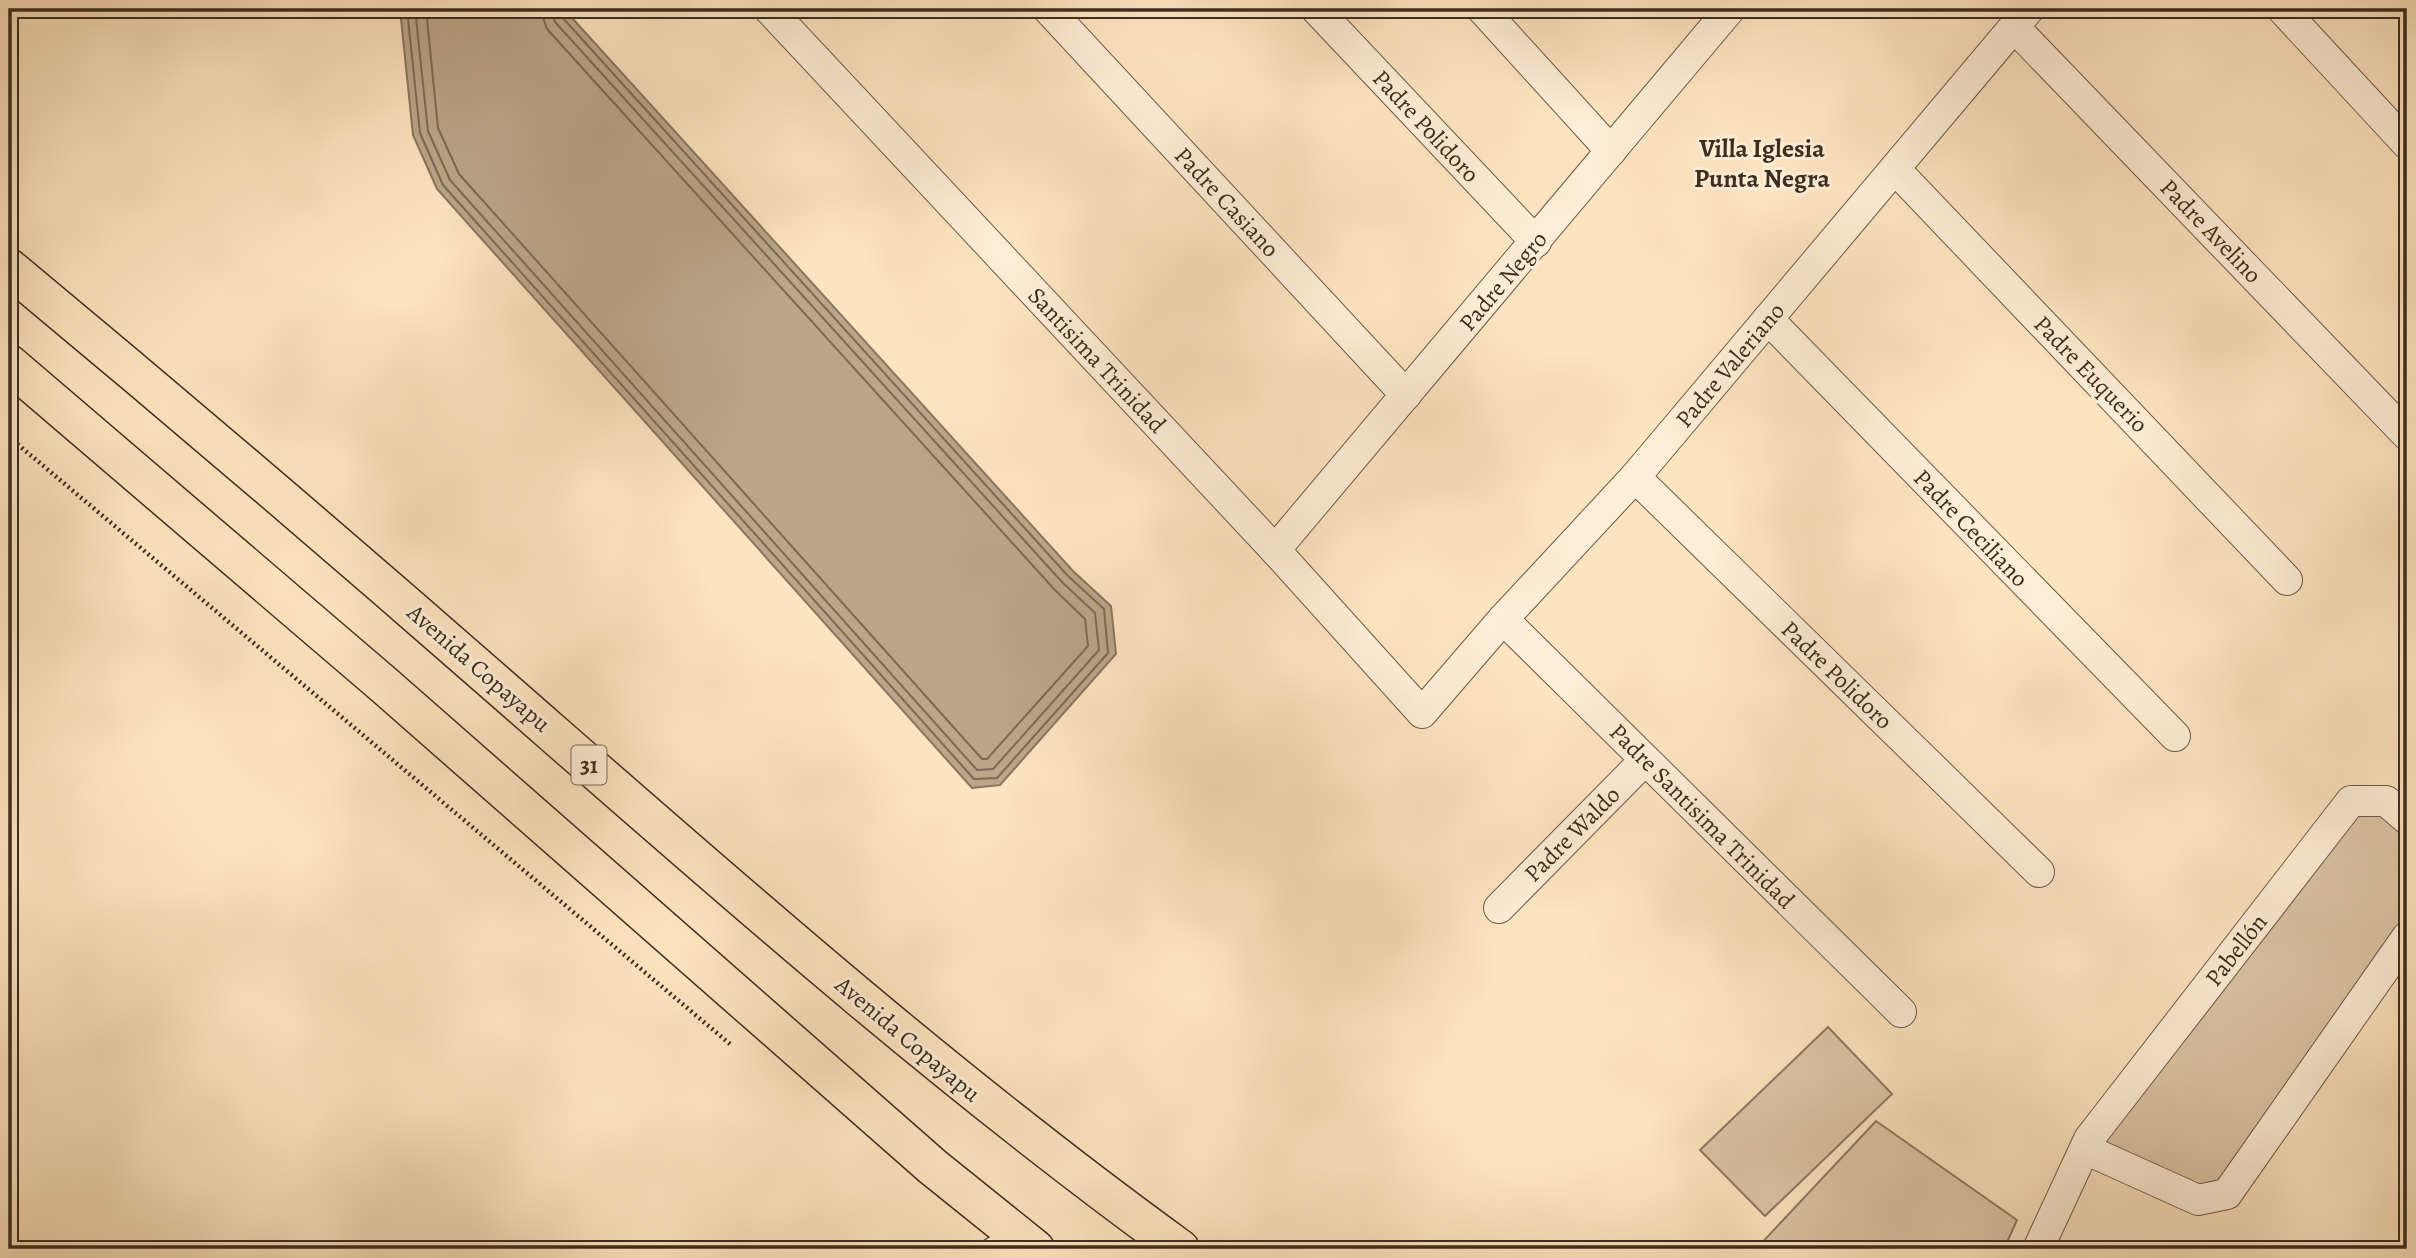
<svg xmlns="http://www.w3.org/2000/svg" width="2416" height="1258" font-family="Alegreya,serif">
  <rect width="100%" height="100%" fill="#fde4c0"/>
  <filter id="stains"><feTurbulence type="fractalNoise" baseFrequency=".00286" numOctaves="4"/><feColorMatrix values="0 0 0 0 .2 0 0 0 0 .09 0 0 0 0 .02 0 0 0 .5 -.17"/></filter>
  <radialGradient id="worn" r=".72"><stop offset=".6" stop-color="#630" stop-opacity="0"/><stop offset="1" stop-color="#630" stop-opacity=".3"/></radialGradient>
  <g fill="#dcc5a5" stroke="#8c7962" stroke-width="2">
    <path d="M2373,802l34,30v95l-180,267 -41,1 -97,-56 249,-321z"/>
    <path d="M1828,1027l64,67 -127,122 -65,-66z"/>
    <path d="M1876,1121l141,99 -13,29h-248z"/>
  </g>
  <path fill="#bba689" stroke="#88765f" stroke-width="2" d="M400,9h164l509,562 38,35 5,48 -116,131 -28,3 -535,-599 -24,-54z"/>
  <g fill="none" stroke-linecap="round" stroke-linejoin="round">
    <g stroke="#7c6a54" stroke-width="2">
      <path d="M407,9l13,124 23,52 531,594 23,-1 111,-125 -4,-44 -36,-33 -507,-560 -2,-7"/>
      <path d="M415,9l13,122 22,49 527,590 16,-1 106,-119 -4,-37 -33,-31 -507,-560 -4,-13"/>
      <path d="M426,9l12,119 21,46 523,585h5l101,-113 -3,-27 -31,-30 -507,-560 -7,-20"/>
    </g>
    <defs>
      <path id="lane" d="M985,1249l25,-17"/>
      <g id="street">
        <path d="M769,9l506,541 147,163 81,-94 132,-142 394,-468"/>
        <path d="M1048,9l358,386"/>
        <path d="M1316,9l220,233"/>
        <path d="M1482,9l129,142"/>
        <path d="M2282,9l125,135"/>
        <path d="M2014,27l393,408"/>
        <path d="M1895,169l392,411"/>
        <path d="M1768,319l407,417"/>
        <path d="M1635,477l404,395"/>
        <path d="M1275,550l455,-541"/>
        <path d="M1503,619l398,393"/>
        <path d="M1499,908l146,-148"/>
        <path d="M2085,1149l113,51 29,-6 180,-257"/>
        <path d="M2038,1249l51,-110 262,-338h35l21,18"/>
      </g>
      <g id="highway">
        <path d="M9,268c165,137 329,277 491,419 223,195 440,388 680,562"/>
        <path d="M9,364l374,320 550,483 102,82"/>
      </g>
    </defs>
    <use href="#lane" stroke="#6c5b47" stroke-width="17"/>
    <use href="#street" stroke="#6c5b47" stroke-width="32"/>
    <use href="#highway" stroke="#3c2d1f" stroke-width="41"/>
    <path stroke="#3c2d1f" stroke-width="4.5" stroke-dasharray="2 3.5" stroke-linecap="butt" d="M9,437l721,607"/>
    <use href="#lane" stroke="#feedd6" stroke-width="14"/>
    <use href="#street" stroke="#feedd6" stroke-width="30"/>
    <use href="#highway" stroke="#fde4c0" stroke-width="38"/>
  </g>
  <g text-anchor="middle" dominant-baseline="central" stroke-width="6" stroke-linejoin="round" paint-order="stroke">
    <rect fill="#feedd6" stroke="#766756" stroke-width="2" x="571.5" y="745.5" width="35" height="39" rx="5"/>
    <g font-size="23" font-weight="bold" fill="#3c2d1f">
      <text x="589" y="765">31</text>
    </g>
    <g font-size="24" fill="#3c2d1f" stroke="#feedd6">
      <text transform="translate(1426 126) rotate(47)">Padre Polidoro</text>
      <text transform="translate(1227 202) rotate(47)">Padre Casiano</text>
      <text transform="translate(2211 231) rotate(46)">Padre Avelino</text>
      <text transform="translate(1503 281) rotate(-50)">Padre Negro</text>
      <text transform="translate(1097 360) rotate(47)">Santisima Trinidad</text>
      <text transform="translate(1730 365) rotate(-50)">Padre Valeriano</text>
      <text transform="translate(2091 374) rotate(46)">Padre Euquerio</text>
      <text transform="translate(1971 528) rotate(46)">Padre Ceciliano</text>
      <text transform="translate(479 668) rotate(41)">Avenida Copayapu</text>
      <text transform="translate(1837 675) rotate(44)">Padre Polidoro</text>
      <text transform="translate(1702 816) rotate(45)">Padre Santisima Trinidad</text>
      <text transform="translate(1572 834) rotate(-45)">Padre Waldo</text>
      <text transform="translate(2236 950) rotate(-52)">Pabellón</text>
      <text transform="translate(908 1039) rotate(40)">Avenida Copayapu</text>
    </g>
    <g font-size="26" font-weight="bold" fill="#3c2d1f" stroke="#feedd6">
      <text x="1762" y="148">Villa Iglesia<tspan x="1762" dy="30">Punta Negra</tspan></text>
    </g>
  </g>
  <rect width="2416" height="1258" fill="none" stroke="#fde4c0" stroke-width="35"/>
  <rect x="10" y="10" width="2395" height="1237" fill="none" stroke="#3c2d1f" stroke-width="3.5"/>
  <rect x="18" y="18" width="2381" height="1223" fill="none" stroke="#3c2d1f" stroke-width="2"/>
  <rect width="100%" height="100%" filter="url(#stains)"/>
  <rect width="100%" height="100%" fill="url(#worn)"/>
</svg>
